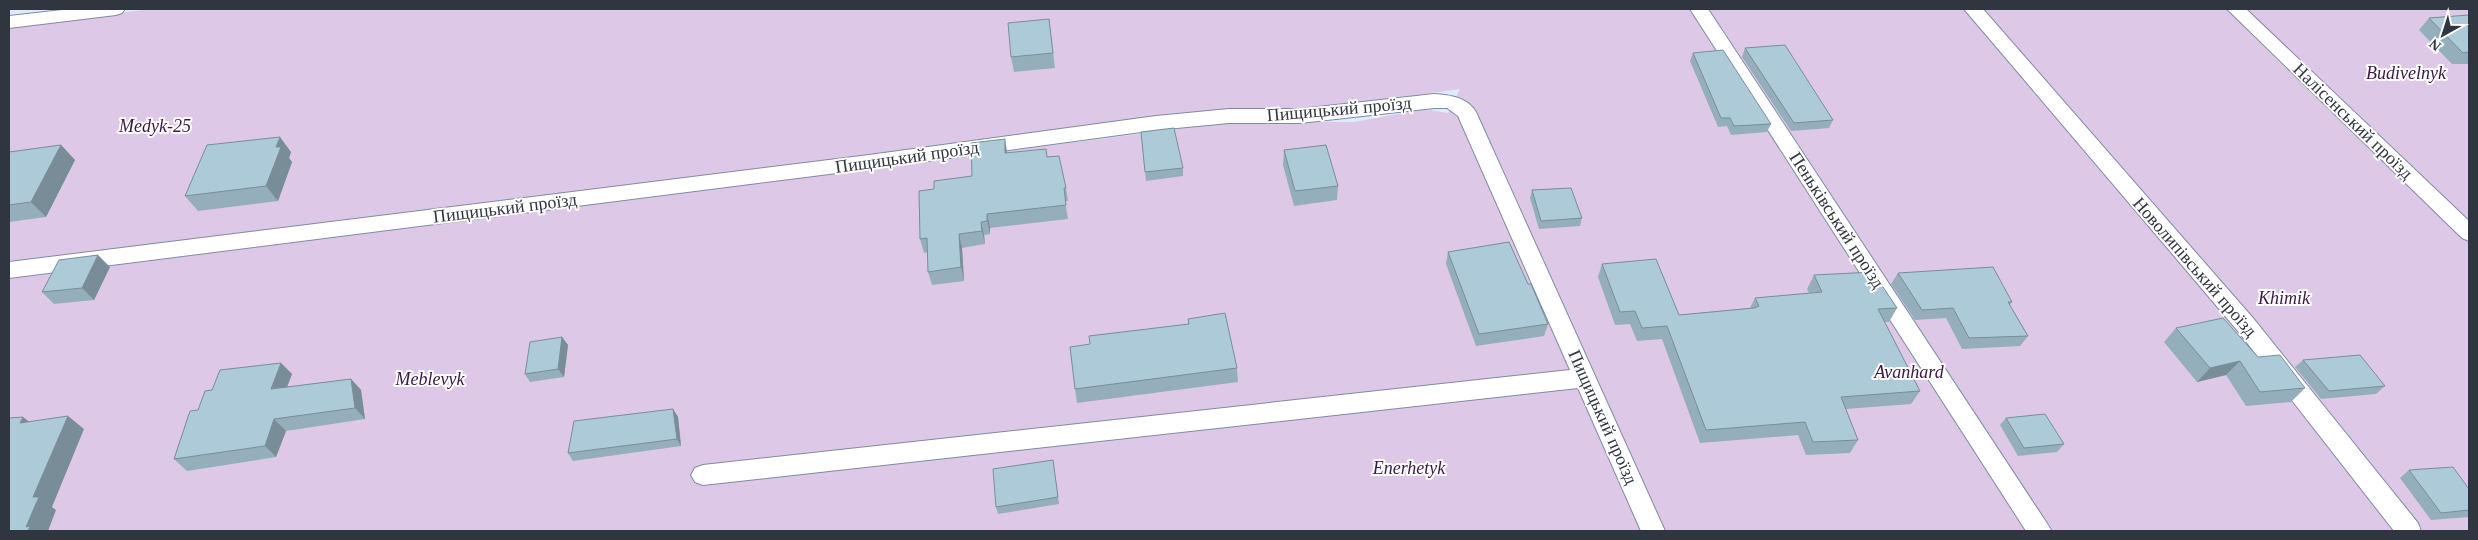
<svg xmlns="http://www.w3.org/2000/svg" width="2478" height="540" font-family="Georgia,serif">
  <rect width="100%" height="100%" fill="#deebff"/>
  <path fill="#ddc9e7" d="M150,9h2319v522h-2460v-252l1223,-157h122l71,-13 23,4 12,-24 -151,21h-67l-1233,153v-236z"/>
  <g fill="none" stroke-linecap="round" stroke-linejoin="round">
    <defs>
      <g id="service">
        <path d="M71,9h54l-3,4 -6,2 -107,13v-12z"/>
        <path d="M1690,9h18l344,522h-26z"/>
        <path d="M1964,9h19l270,309 165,205 3,8h-27l-157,-201z"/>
        <path d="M2227,9h19l223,212v20l-7,-3z"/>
        <path d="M1434,94c16,1 33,3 42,18l189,419h-24l-63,-143 -875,97 -8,-3 -4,-7 4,-7 8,-3 867,-95 -112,-254 -11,-8h-13l-134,15h-71l-73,7 -287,39 -860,109v-16l860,-107 287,-39 73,-7h71z"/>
      </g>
    </defs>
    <use href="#service" stroke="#7d8ba1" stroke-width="2"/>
    <use href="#service" fill="#fff" fill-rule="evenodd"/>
  </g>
  <g fill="#95aebb">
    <path d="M2469,15v49h-17l-33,-34 10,-12z"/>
    <path d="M1049,19l6,49 -41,4 -3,-15z"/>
    <path d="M1745,48l88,72 -4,8 -38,3 -49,-74z"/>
    <path d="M1693,53l78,71 -4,8 -36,3 -4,-9 -9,1 -28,-66z"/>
    <path d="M1141,132l42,36v8l-37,5z"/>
    <path d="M61,145l14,15 -29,57 -37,5v-70z"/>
    <path d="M1284,150l54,36 -1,14 -43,6 -11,-41z"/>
    <path d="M291,152l-2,6 3,4 -14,39 -80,10 -13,-15z"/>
    <path d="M1007,153l40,4 19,31 2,13h-3l3,18 -78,9v6l-6,1 1,9 -23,4 2,33 -32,4 -4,-13 -1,-20 -3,1 -4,-14 14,-50 38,-13z"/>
    <path d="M1532,190l50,28 -2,8 -41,3 -9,-31z"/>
    <path d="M1448,252l80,32 20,40 -4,12 -68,10 -30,-82z"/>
    <path d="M1602,264l77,51 71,-7 5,-10 54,-5 -2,-4 7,-14 83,33 -8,14h-5l36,69 -9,13 -65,5 12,31 -8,13 -44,2 -8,-20 -98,8 -38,-104 -25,2 -7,-17 -15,1 -17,-48z"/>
    <path d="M110,267l-16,33 -40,4 -12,-12z"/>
    <path d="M1898,273l114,29 -2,3 18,31 -8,10 -58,3 -16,-31 -31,2 -24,-36z"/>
    <path d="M1188,319l49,49 1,14 -161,21 -2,-14 15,-45 98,-20z"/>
    <path d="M2176,328l82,29 47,31 -14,14 -45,4 -20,-31 -29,7 -33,-40z"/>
    <path d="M562,337l6,8 -4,32 -34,5 -5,-8z"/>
    <path d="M2303,360l82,26 -9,8 -55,5 -26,-32z"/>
    <path d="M281,363l11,11 -5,13 64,-8 10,11 4,29 -79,12 -10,26 -89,14 -13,-12 24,-49 14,-20z"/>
    <path d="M673,409l5,8 3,29 -108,15 -5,-8z"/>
    <path d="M2006,418l58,26 -7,8 -39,4 -18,-31z"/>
    <path d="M1054,468l5,36 -61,10 -2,-7z"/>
    <path d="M2409,470l60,19v28l-38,3 -31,-42z"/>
  </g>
  <g fill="#798d98">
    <path d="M280,137l11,15 -2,6 3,4 -14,39 -12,-15 10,-39z"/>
    <path d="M1005,139l2,13 1,15 -3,-14z"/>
    <path d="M61,145l14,15 -29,57 -15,-15z"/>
    <path d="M987,214l3,14v6l-3,-13z"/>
    <path d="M981,222l3,13 1,9 -3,-13z"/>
    <path d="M959,234l3,14 2,33 -3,-14z"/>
    <path d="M98,255l12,12 -16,33 -12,-12z"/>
    <path d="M562,337l6,8 -4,32 -6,-8z"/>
    <path d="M2240,361l-14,14 -29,7 13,-14z"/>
    <path d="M281,363l11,11 -10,26 -11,-11z"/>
    <path d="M351,379l10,11 4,29 -10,-11z"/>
    <path d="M673,409l5,8 3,29 -4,-7z"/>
    <path d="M68,416l16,13 -32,78 4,3 -8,21h-20l-2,-4 7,-30z"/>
    <path d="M23,417l17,13 -20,-7z"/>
    <path d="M274,419l12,12 -10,26 -11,-11z"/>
  </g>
  <g fill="#adcad9" stroke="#798d98">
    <path d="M2469,15v37l-6,1 -34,-35z"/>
    <path d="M1049,19l4,34 -42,4 -3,-34z"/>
    <path d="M1785,45l48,75 -39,3 -49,-75z"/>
    <path d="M1723,50l48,74 -37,2 -4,-8h-9l-28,-65z"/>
    <path d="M1174,128l9,40 -38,4 -4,-40z"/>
    <path d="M280,137l-4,10h5l-15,39 -81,10 22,-51z"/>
    <path d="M1005,139v14l41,-4 1,8 12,-1 7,32h-2l2,17 -79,9v7l-6,1 1,9 -23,3 2,33 -33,5 -1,-34 -7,1 -1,-48 15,-2v-8l38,-5 -1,-33z"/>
    <path d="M61,145l-30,57 -22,3v-53z"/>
    <path d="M1326,145l12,41 -43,5 -11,-41z"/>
    <path d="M1571,188l11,30 -41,3 -9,-31z"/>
    <path d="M1509,242l19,42h3l17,40 -69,10 -31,-82z"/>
    <path d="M98,255l-16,33 -40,4 17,-32z"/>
    <path d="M1656,259l23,56 75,-7 5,-2 -4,-8 67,-6 -8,-17 59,-3 24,36 -19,1 42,82 -79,6 17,43 -45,2 -8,-20 -99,8 -39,-104 -25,2 -7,-17 -15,1 -18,-48z"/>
    <path d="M1993,267l19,35h-4l20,34 -59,2 -16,-30 -31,2 -24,-37z"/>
    <path d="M1225,313l12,55 -162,21 -5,-42 20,-3 -1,-8 100,-12 -1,-5z"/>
    <path d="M2223,318l35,39 22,-2 25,33 -45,4 -20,-31 -30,7 -34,-40z"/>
    <path d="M562,337l-4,32 -33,5 5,-32z"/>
    <path d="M2360,355l25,31 -56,5 -26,-31z"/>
    <path d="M281,363l-10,26 80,-10 4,29 -81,11 -9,27 -91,13 16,-48 8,-1 7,-19 7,-1 8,-20z"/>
    <path d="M673,409l4,30 -109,14 6,-32z"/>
    <path d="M2045,414l19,30 -40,4 -18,-30z"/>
    <path d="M68,416l-35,81h6l-13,30 4,-1 -2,5h-19v-113l14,-1 -3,6z"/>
    <path d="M1053,460l5,37 -62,10 -3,-38z"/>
    <path d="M2453,467l16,22v21l-28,3 -32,-43z"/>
  </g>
  <g text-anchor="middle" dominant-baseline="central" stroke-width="4" stroke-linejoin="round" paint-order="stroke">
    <g font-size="18" font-style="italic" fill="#391946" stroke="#fff">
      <text x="2406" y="73">Budivelnyk</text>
      <text x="155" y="126">Medyk-25</text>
      <text x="2284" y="298">Khimik</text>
      <text x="1909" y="372">Avanhard</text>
      <text x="430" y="379">Meblevyk</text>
      <text x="1409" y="468">Enerhetyk</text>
    </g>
    <g font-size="18" fill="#303640" stroke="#fff">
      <text transform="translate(1339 109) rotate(-5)">Пищицький проїзд</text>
      <text transform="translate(2353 121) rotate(44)">Налісенський проїзд</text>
      <text transform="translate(907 157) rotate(-8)">Пищицький проїзд</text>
      <text transform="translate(505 208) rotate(-7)">Пищицький проїзд</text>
      <text transform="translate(1837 220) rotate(57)">Пеньківський проїзд</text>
      <text transform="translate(2195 267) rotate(49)">Новолипівський проїзд</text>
      <text transform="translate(1603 417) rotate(66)">Пищицький проїзд</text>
    </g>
  </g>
  <rect width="2478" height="540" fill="none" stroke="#303640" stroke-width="20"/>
  <g transform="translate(2443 35) rotate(219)" stroke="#ffffff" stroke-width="4" paint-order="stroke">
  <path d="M0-4L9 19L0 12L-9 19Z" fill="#303640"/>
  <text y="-8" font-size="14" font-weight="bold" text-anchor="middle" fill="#303640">N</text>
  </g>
</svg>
